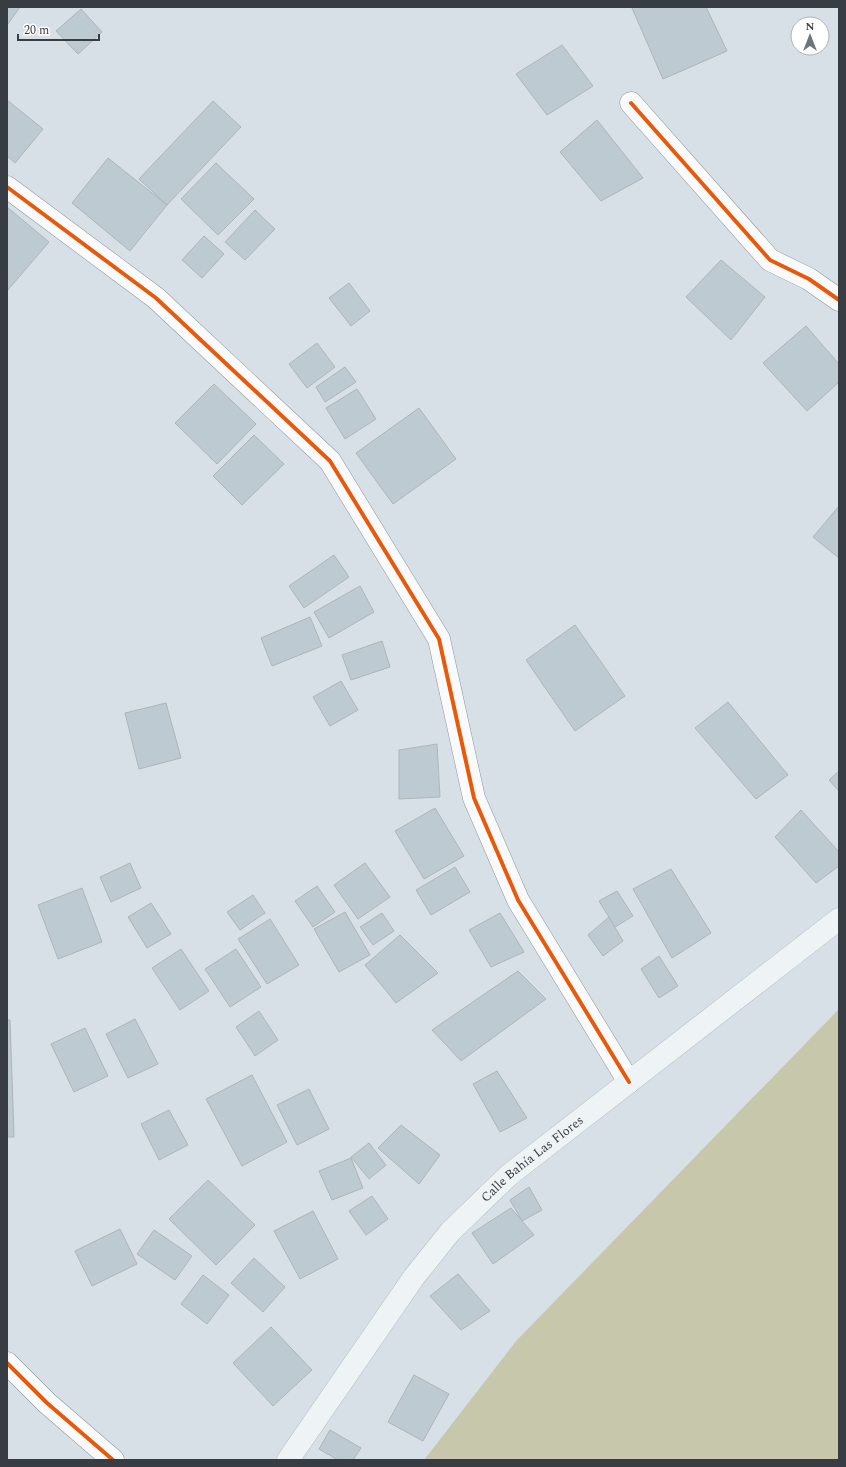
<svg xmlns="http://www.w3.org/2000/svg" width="846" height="1467" font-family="Spectral,serif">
  <rect width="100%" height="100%" fill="#d7e0e6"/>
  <path fill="#c7c8ab" d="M839,1009v451h-415l93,-120z"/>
  <g fill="#becad2" stroke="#aeb5b9">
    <path d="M7,7h13l-12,17h-1z"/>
    <path d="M634,7h72l21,44 -64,28 -31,-71z"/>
    <path d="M81,9l21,23 -24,22 -22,-23z"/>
    <path d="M562,45l31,41 -46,29 -31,-41z"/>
    <path d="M7,100l36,29 -28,34 -8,-7z"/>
    <path d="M213,101l28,26 -74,78 -28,-26z"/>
    <path d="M597,120l46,58 -42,23 -41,-49z"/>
    <path d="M108,158l59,47 -37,46 -58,-48z"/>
    <path d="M216,163l38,36 -36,36 -37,-36z"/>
    <path d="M7,207l42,35 -42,49z"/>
    <path d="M255,210l20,19 -30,31 -20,-18z"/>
    <path d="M204,236l20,18 -22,24 -20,-18z"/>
    <path d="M721,260l44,37 -34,43 -45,-43z"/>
    <path d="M349,283l21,28 -19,15 -22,-28z"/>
    <path d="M806,326l33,38v18l-32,29 -44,-48z"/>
    <path d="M317,343l18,24 -28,21 -18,-24z"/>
    <path d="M345,367l11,15 -31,20 -9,-15z"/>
    <path d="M214,384l42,40 -39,40 -42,-41z"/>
    <path d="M357,389l19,30 -31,20 -19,-31z"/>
    <path d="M419,408l37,51 -63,45 -37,-51z"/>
    <path d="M254,435l30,29 -42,41 -29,-29z"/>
    <path d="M839,506v52l-26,-21z"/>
    <path d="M334,555l15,22 -45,31 -15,-22z"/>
    <path d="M360,586l14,26 -45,26 -15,-26z"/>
    <path d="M310,617l12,29 -50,20 -11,-28z"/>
    <path d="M575,625l50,71 -50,35 -49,-71z"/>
    <path d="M382,641l8,26 -39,13 -9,-25z"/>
    <path d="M341,681l17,29 -28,16 -17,-29z"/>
    <path d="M728,702l60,73 -32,24 -61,-71z"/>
    <path d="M166,703l15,55 -42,11 -14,-56z"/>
    <path d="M437,744l3,53 -41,2v-49z"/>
    <path d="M839,771v20l-10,-11z"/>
    <path d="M435,808l29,48 -40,23 -29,-48z"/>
    <path d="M801,810l38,42v14l-23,17 -41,-46z"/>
    <path d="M130,863l11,25 -30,14 -11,-25z"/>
    <path d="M365,863l25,34 -32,22 -24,-34z"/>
    <path d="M455,867l15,25 -39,23 -15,-25z"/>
    <path d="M671,869l40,64 -39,25 -39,-69z"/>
    <path d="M317,886l18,26 -22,15 -18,-26z"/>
    <path d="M82,888l20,54 -44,17 -20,-54z"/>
    <path d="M617,891l16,25 -18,11 -16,-26z"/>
    <path d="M253,895l12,18 -25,17 -13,-18z"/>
    <path d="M151,903l20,31 -24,14 -19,-31z"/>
    <path d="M345,912l25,43 -31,17 -25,-43z"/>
    <path d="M382,913l12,18 -21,14 -13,-18z"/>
    <path d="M500,913l24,39 -33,15 -22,-37z"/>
    <path d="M609,917l14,24 -20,15 -15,-21z"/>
    <path d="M270,919l29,46 -32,19 -29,-45z"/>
    <path d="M400,935l38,38 -42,30 -31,-38z"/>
    <path d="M181,949l28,42 -29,19 -28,-42z"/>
    <path d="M236,949l25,38 -31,20 -25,-38z"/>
    <path d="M659,956l19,30 -19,12 -18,-29z"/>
    <path d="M518,971l28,28 -85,62 -29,-31z"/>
    <path d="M259,1011l19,29 -23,16 -19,-29z"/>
    <path d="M135,1019l23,45 -30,14 -22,-44z"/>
    <path d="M7,1020h3l4,117h-7z"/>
    <path d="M85,1028l23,48 -34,16 -23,-48z"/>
    <path d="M497,1071l30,47 -27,14 -27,-48z"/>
    <path d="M252,1075l35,67 -45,24 -36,-67z"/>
    <path d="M309,1089l20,40 -32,16 -20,-40z"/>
    <path d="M169,1110l19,35 -29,15 -18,-36z"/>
    <path d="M401,1125l39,30 -21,29 -41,-36z"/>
    <path d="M369,1143l17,22 -17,14 -18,-22z"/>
    <path d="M351,1158l12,30 -31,12 -13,-29z"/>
    <path d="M208,1180l47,45 -39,40 -47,-46z"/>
    <path d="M529,1187l13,23 -20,11 -12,-21z"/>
    <path d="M372,1196l16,23 -22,16 -17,-24z"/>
    <path d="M511,1208l23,27 -41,29 -21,-31z"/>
    <path d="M313,1211l25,48 -38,20 -26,-48z"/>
    <path d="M120,1229l17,35 -45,22 -17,-35z"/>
    <path d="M154,1230l38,26 -17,24 -38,-26z"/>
    <path d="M254,1258l31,29 -22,25 -32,-29z"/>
    <path d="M458,1274l32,37 -29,19 -31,-34z"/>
    <path d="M203,1275l26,20 -22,29 -26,-20z"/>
    <path d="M271,1327l41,43 -39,36 -40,-43z"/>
    <path d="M414,1375l35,19 -26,47 -35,-19z"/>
    <path d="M330,1430l31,18 -8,12h-15l-19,-11z"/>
  </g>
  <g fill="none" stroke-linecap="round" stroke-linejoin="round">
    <defs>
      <g id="minor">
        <path d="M631,103l139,157 39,19 30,21"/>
        <path d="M7,187l149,111 174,163 109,178 35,159 44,102 111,182"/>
        <path d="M7,1363l40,40 66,57"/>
      </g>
      <g id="primary">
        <path id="s1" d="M288,1460l126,-183 36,-45 59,-57 330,-256"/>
      </g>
    </defs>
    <use href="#minor" stroke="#8f969b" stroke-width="23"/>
    <use href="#primary" stroke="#b4bdc4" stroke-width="23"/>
    <use href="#minor" stroke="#f9fafb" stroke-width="22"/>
    <use href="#primary" stroke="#eef3f5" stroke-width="22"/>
    <defs>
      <g id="cycleway">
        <path d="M631,103l139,157 39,19 30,21"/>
        <path d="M7,187l149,111 174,163 109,178 35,159 44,102 111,182"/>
        <path d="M7,1363l40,40 66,57"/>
      </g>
    </defs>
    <use href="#cycleway" stroke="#fff" stroke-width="6"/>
    <use href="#cycleway" stroke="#e8590c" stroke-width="4"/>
  </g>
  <g text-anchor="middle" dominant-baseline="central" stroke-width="3" stroke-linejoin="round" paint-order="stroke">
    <g font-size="13" fill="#373d42" stroke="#fff">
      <text stroke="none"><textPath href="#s1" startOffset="390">Calle Bahía Las Flores</textPath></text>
    </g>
  </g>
  <rect width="846" height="1467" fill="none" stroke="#373d42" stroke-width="16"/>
  <g transform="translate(810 36)"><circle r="19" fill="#ffffff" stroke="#afb1b3"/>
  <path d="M0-3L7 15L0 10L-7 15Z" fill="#6f767b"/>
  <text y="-6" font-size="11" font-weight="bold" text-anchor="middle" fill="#373d42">N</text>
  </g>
  <path d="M18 34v6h81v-6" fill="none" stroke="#373d42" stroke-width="2"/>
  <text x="24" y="34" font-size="12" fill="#373d42" stroke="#ffffff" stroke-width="3" paint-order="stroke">20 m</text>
</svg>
